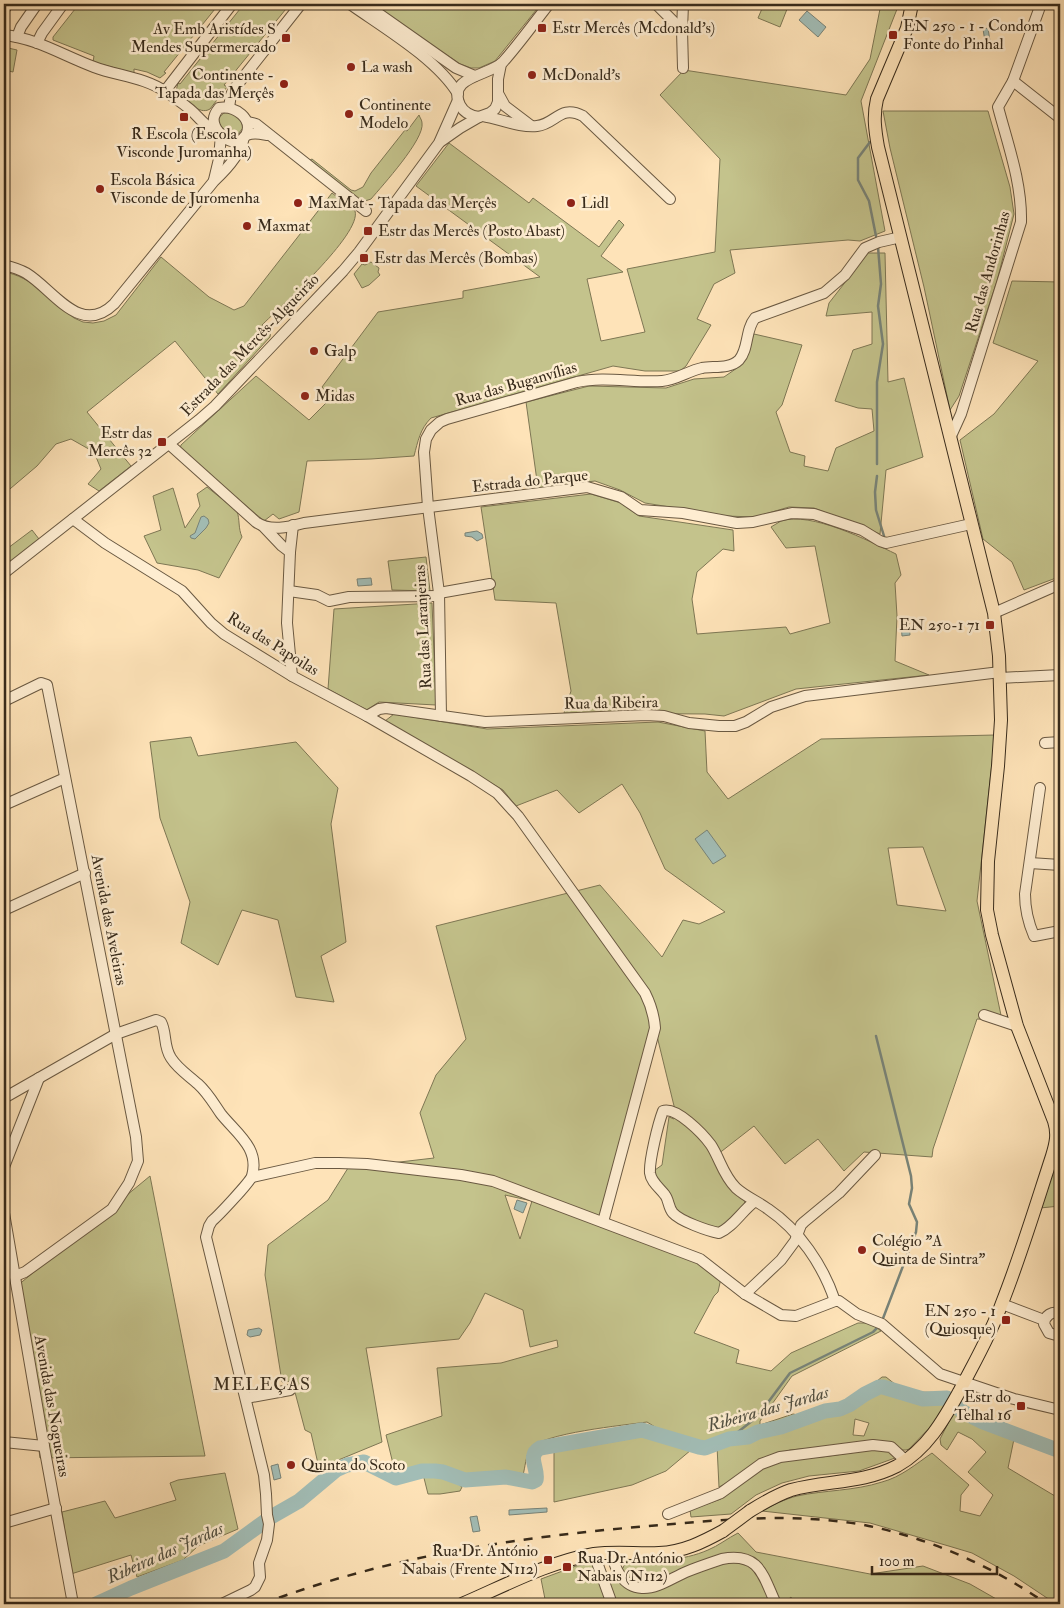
<svg xmlns="http://www.w3.org/2000/svg" width="1064" height="1608" font-family="'IM FELL Double Pica',serif">
  <rect width="100%" height="100%" fill="#fee3b8"/>
  <filter id="stains"><feTurbulence type="fractalNoise" baseFrequency=".004" numOctaves="4"/><feColorMatrix values="0 0 0 0 .2 0 0 0 0 .09 0 0 0 0 .02 0 0 0 .5 -.17"/></filter>
  <radialGradient id="worn" r=".72"><stop offset=".6" stop-color="#630" stop-opacity="0"/><stop offset="1" stop-color="#630" stop-opacity=".3"/></radialGradient>
  <g fill="#c4c38c" stroke="#7e7754" fill-rule="evenodd">
    <path d="M79,4h140l-55,68 2,1 -6,5 -13,-6 -13,-3v4l-41,-11 1,-6 -41,-16v-3z"/>
    <path d="M244,4h46l-66,81 3,2 -17,22c-11,7 -25,-10 -34,-18l2,-8 2,1z"/>
    <path d="M371,4h170l-46,57 -16,7h-8l-11,-4z"/>
    <path d="M764,4h25l-9,23 -22,-9z"/>
    <path d="M881,4h18l-38,97 24,130 -25,10 -12,-1 -118,10 5,23 -21,11 -17,35 14,6 -25,41 -6,5h-35l-32,-5 -182,52c-11,11 -13,23 -17,38l-43,3 -64,2 -8,51 -20,7 -6,-5 -9,7 -84,-72 1,-4 75,-69 53,44 22,-22 -9,-11 56,-75 85,-14v-7l77,-14 -124,-91 33,-43 80,60 4,-5 66,49 20,-27 5,5 -23,31 22,16 -36,7 14,62 44,-9 -18,-63 88,-17 5,-93 -60,-64 24,-25 162,25 24,-36z"/>
    <path d="M4,47l13,3 -4,22 -9,-2z"/>
    <path d="M883,111h105l22,76 4,27 -17,67 -38,115 -9,14 -26,-123 -34,-139z"/>
    <path d="M226,112c9,1 16,7 17,16l-5,6 -6,1c-10,-6 -21,-15 -6,-23z"/>
    <path d="M419,115c1,3 3,5 3,8 3,16 -40,63 -51,76l-9,3 -52,-42 2,-1 39,31 4,1 8,-4 8,-14 34,-43 2,1z"/>
    <path d="M332,193l23,18c7,23 -76,97 -93,114l9,5 -1,7 -52,57 -43,-53 -88,71 44,54 -32,25 -11,-7 13,-15 -7,-17 -23,-13 -15,5 -19,22 -33,28v-222c27,4 49,29 70,46l9,4 10,1 11,-2 12,-6 45,-58 48,40 25,13 10,-4z"/>
    <path d="M868,253h17l3,129 16,-4 19,79 -37,13 -6,64 -66,-26 -25,-1 -34,10 -29,-1 -81,-13 -25,-13 -25,-9 -57,7 -12,-86 63,-16 77,2 28,-9 30,-2 13,-9 8,-11 9,-23 48,11 -20,60 -6,7 14,40 15,4 -1,10 24,5 8,-23 38,-17 -2,-22 -14,-1 -23,-7 18,-51 19,-6v-32l-46,4 3,-13z"/>
    <path d="M371,262l8,6 -1,4 2,3 -11,10 -7,3 -8,-14 8,-10 3,1z"/>
    <path d="M1012,281l48,1v267l-4,29 -32,12 -12,-28 -29,-23 -23,-99 34,-26 44,-53 -45,-18z"/>
    <path d="M207,487l30,24c3,9 1,17 5,26l-23,41 -21,-8 -41,-7 -13,-27 17,-6 -8,-34 20,-8 12,40 15,-22 -3,-12z"/>
    <path d="M591,494l30,9 18,13 94,14 1,21 -11,-2 -26,23 -5,27 5,35 89,-7 4,7 40,-11 -15,-77 -29,2 -15,-21c3,-2 7,-4 10,-6 30,-10 88,20 115,33l5,21 -6,8 2,33 -2,45 34,14 -133,14 -72,27 -19,-2 -141,-1 7,-22 -15,-88 -61,-3 -14,-93z"/>
    <path d="M32,530l7,9 -35,28v-24l4,5z"/>
    <path d="M426,557l4,34 -38,-1 -4,-29z"/>
    <path d="M432,603l4,102 -57,-3 -12,8 -39,-21 6,-80z"/>
    <path d="M394,714l93,15 171,-7 47,9 2,41 21,27 93,-60 174,-4 -18,166 25,119 -25,-1 -44,130 -1,8 -68,-5 -20,19 -26,-32 -33,25 -31,-38 -41,32 32,42 -1,5 -24,23 -4,1 -36,-14 -24,-37 -1,-8 7,-5 7,-48 5,2 1,-9 -18,-74 -54,191 92,32 26,19 -3,14 -4,4 -20,37 45,17 -3,13 35,8 20,-18 67,-30h12l11,8 -89,45 -32,45v4l33,-11 10,2 35,-11 28,-15 16,-13h4l10,8 21,7 36,1 -15,26 -29,30 -3,1h-5l-36,-7 -75,7 -26,8 -35,24 -10,5 -2,-41 -20,5 5,-7 -42,-14 -13,-8c-21,3 -106,11 -117,27 -4,6 -5,19 -7,26l-53,2 -24,-10 -13,-2 -38,7 -9,-37 56,-19 -5,-48 64,-5 57,-16 -1,-7 -27,7 -7,-37 -38,-17 -15,30 -11,16 -93,9 16,94 -63,26 -8,-35 -6,-3 -13,-49 -10,1 -17,-107 3,-30 60,-45 20,-32 86,-10 -14,-45 16,-38 30,-36 -30,-113 164,-41 62,72 21,-37 16,4 26,-12 -60,-43 -25,-56 -18,-29 -43,29 -22,-23 -41,16 -13,-16 -118,-69zM923,847l23,64 -49,-6 -9,-57zM505,1195l27,6 -12,38zM855,1419l14,4 -5,13 -11,-1z"/>
    <path d="M191,737l7,19 98,-14 42,46 -7,36 15,118 -25,14 13,46 -38,-5 -18,-77 -36,-10 -24,55 -37,-22 9,-41 -30,-84 -10,-76z"/>
    <path d="M1060,1152v54l-20,2z"/>
    <path d="M150,1176l55,280 -165,2 -23,-172z"/>
    <path d="M959,1402c16,18 76,37 101,47v8l-46,-18 -6,29 52,31v105h-4l-42,-28 -42,-23 -20,-6 -82,-24 -108,-12c11,-6 23,-12 35,-15 28,-6 57,-5 85,-14 19,-5 34,-18 50,-29l37,32 -8,10 -1,16 20,5 13,-21 -25,-23 18,-20 -14,-13 -14,-7 -11,18 -6,-5 -1,-6z"/>
    <path d="M645,1436l46,14 -25,21 -34,14 -78,17v-50z"/>
    <path d="M878,1449l9,1 7,4 1,4 -36,13 -50,5 -27,7 -26,12 -25,19 -40,3 -1,-7 31,-11 22,-18 18,-12 26,-10 35,-2z"/>
    <path d="M225,1473l13,56 -40,17 -15,14 -46,17 -6,-22 -60,19 -9,-62 43,-11 10,17 61,-18 -6,-17 8,-3z"/>
    <path d="M442,1474l10,5 10,8 -2,4 -20,3h-12l-5,-20z"/>
    <path d="M738,1533l18,19 114,22 53,-8 47,18 35,20h-210l-4,-7 -8,7h-169l-10,-29 19,-7 4,-10c26,4 56,3 81,-8 10,-4 20,-12 30,-17z"/>
    <path d="M596,1563l13,41h-63l-5,-25 35,-13z"/>
  </g>
  <g fill="#a2bdb6" stroke="#788378">
    <path d="M807,11l19,16 -8,10 -19,-17z"/>
    <path d="M988,28l3,20h-5l-3,-19z"/>
    <path d="M204,516l4,3 1,4 -3,5 -11,11 -4,-1 -1,-2 5,-3 6,-16z"/>
    <path d="M477,531l5,3 1,4 -6,3 -5,-4 -7,-1v-3z"/>
    <path d="M371,578l1,7 -14,1 -1,-7z"/>
    <path d="M909,623l1,12 -8,1 -1,-12z"/>
    <path d="M707,830l19,26 -13,8 -18,-25z"/>
    <path d="M517,1200l10,3 -4,10 -9,-4z"/>
    <path d="M259,1328l3,2 -2,5 -10,2 -3,-2 1,-5z"/>
    <path d="M278,1464l3,14 -7,2 -3,-14z"/>
    <path d="M547,1508v4l-38,3v-5z"/>
    <path d="M477,1516l3,15 -7,1 -3,-15z"/>
  </g>
  <g fill="none" stroke-linecap="round" stroke-linejoin="round">
    <g stroke="#788378" stroke-width="2.5">
      <path d="M870,142l-12,16v22l11,21 7,35"/>
      <path d="M877,464v-82l6,-38 -5,-38 3,-22 -3,-37"/>
      <path d="M877,476l-2,16 1,18 8,26"/>
      <path d="M876,1036l35,140 1,12 -3,16 8,18 -1,10 -34,89"/>
      <path d="M729,1439l28,-22 33,-44 83,-41 6,-6"/>
    </g>
    <path stroke="#a2bdb6" stroke-width="15" d="M96,1604l35,-16 93,-37 47,-34 28,-16 37,-31 11,-5 17,-3 32,16 26,-7h13l8,1 22,8 41,-3 26,5 4,-2c3,-11 -10,-24 4,-32l102,-18 57,17 6,1 24,-9 19,-2 10,-5 23,-5 44,-16 15,-2 9,-4 16,-11 14,-7h4l40,12 24,-1 16,14 20,10 77,29"/>
    <defs>
      <g id="minor">
        <path d="M350,4c34,24 87,55 108,90"/>
        <path d="M365,4l91,64 19,8"/>
        <path d="M656,4l26,26 1,38"/>
        <path d="M4,10l4,-6"/>
        <path d="M682,30l1,-26"/>
        <path d="M4,35c32,3 60,21 90,32 24,9 50,10 72,25 9,6 20,13 28,21 8,8 12,14 24,18"/>
        <path d="M17,37l4,-10 16,-23"/>
        <path d="M37,43l5,-10 21,-29"/>
        <path d="M1013,81l47,37"/>
        <path d="M165,91l67,-87"/>
        <path d="M499,95l6,11 25,19"/>
        <path d="M229,107l2,-12 3,-6 67,-85"/>
        <path d="M483,116c17,3 38,12 54,10 19,-2 23,-22 46,-10l87,83"/>
        <path d="M479,117c-8,-1 -15,-4 -19,-12 -14,-29 30,-29 43,-43 16,-18 31,-39 46,-58"/>
        <path d="M248,122l8,2 110,87"/>
        <path d="M246,135c8,-16 -11,-30 -27,-27 -5,6 -7,11 -4,18 4,10 16,19 26,14 5,-3 2,-3 6,-5 7,-3 14,-1 20,0"/>
        <path d="M440,142l20,-14 19,-11 11,-4 5,-4 3,-7v-23l3,-15"/>
        <path d="M214,180l5,-21 2,-25"/>
        <path d="M4,265c8,2 15,4 22,8 28,17 54,64 88,31l100,-123c12,-11 27,-27 30,-44"/>
        <path d="M951,436l10,-22 60,-192c1,-39 -13,-77 -23,-115l15,-26 28,-77"/>
        <path d="M169,444l87,78c14,10 33,5 48,1l283,-36 34,10 19,13 43,3 54,10 16,-1 39,-9 22,1 48,16 18,11 6,2 85,-19"/>
        <path d="M73,519l32,24 77,48 29,32 13,11 68,42 75,40 104,60 26,17 21,23 127,177c6,12 9,22 10,35l-52,194"/>
        <path d="M263,526l19,20 8,6"/>
        <path d="M4,573l195,-153 16,-14 128,-135 16,-19 80,-109 19,-43"/>
        <path d="M289,591l28,4 12,6 20,-4 90,-1"/>
        <path d="M439,593l51,-9"/>
        <path d="M994,613l66,-29"/>
        <path d="M292,676l-5,-53 3,-71 3,-27"/>
        <path d="M1000,678l60,-3"/>
        <path d="M4,701l37,-18 6,2 89,452 2,24 -9,22 -17,26 -87,63 -10,4"/>
        <path d="M367,716l12,-7 7,-1 99,14 161,-7 18,1 25,7 30,3h16l11,-4 25,-15 34,-11 195,-24"/>
        <path d="M441,716l-2,-123 -11,-86 -4,-55 2,-13 5,-9 9,-8 7,-3 130,-37c28,-6 57,1 85,-1 14,-1 26,-10 40,-13 11,-2 28,1 37,-8 10,-11 6,-30 16,-42l69,-25 21,-18 20,-27 14,-6 22,-5"/>
        <path d="M1045,743l15,-1"/>
        <path d="M1040,788l-15,106c0,16 3,28 9,42l26,-5"/>
        <path d="M4,805l61,-27"/>
        <path d="M1030,863l30,2"/>
        <path d="M4,910l81,-37"/>
        <path d="M984,1015l33,11"/>
        <path d="M4,1098l112,-64 40,-14 5,2c6,11 2,24 10,36 7,11 17,17 27,26 10,9 16,20 23,30 15,19 39,34 31,62 -2,6 -33,39 -40,45l-3,5 -3,11 58,238 2,19 1,21 2,9 -2,16 -8,23 1,14 -5,10 -4,3 -29,14"/>
        <path d="M4,1167l35,-89"/>
        <path d="M252,1177l63,-14h24l28,1 94,11 32,6 207,78 45,35 36,21 15,1 39,-15h4l18,13 25,10 58,50 74,25 46,11"/>
        <path d="M754,1202c-12,9 -21,25 -35,31 -11,-2 -39,-12 -46,-20 -5,-6 -4,-13 -8,-18 -5,-7 -14,-13 -15,-22 -1,-12 8,-49 13,-62 13,-5 40,23 48,34 9,14 12,30 25,43 10,9 21,13 32,21 31,21 55,56 67,92"/>
        <path d="M4,1213l40,233 29,158"/>
        <path d="M745,1294l36,-34 14,-19 6,-16 3,-3 35,-29 36,-38"/>
        <path d="M1002,1304l42,16"/>
        <path d="M1060,1313c-8,-2 -15,2 -16,11l5,9 7,2 4,-1"/>
        <path d="M246,1398l44,-8"/>
        <path d="M4,1442l40,4"/>
        <path d="M668,1514l53,-21 40,-29 19,-7 93,-12 18,2 14,13"/>
        <path d="M4,1523l52,-15"/>
        <path d="M613,1552c0,16 10,35 29,36 15,1 30,-10 44,-16 12,-5 24,-9 36,-13 38,-7 41,17 54,45"/>
        <path d="M594,1554l18,50"/>
      </g>
      <g id="major">
        <path d="M750,1511c13,-8 26,-16 41,-21 36,-10 71,-6 106,-24 30,-17 46,-45 62,-74 15,-29 32,-58 43,-89 19,-48 34,-98 50,-147 4,-13 6,-22 2,-35l-37,-95 -25,-91 -5,-25 1,-49 10,-95 3,-46 -2,-64 -5,-43 -116,-466c-3,-17 -5,-31 -1,-48l30,-71 5,-24"/>
        <path d="M462,1604c42,-18 86,-42 132,-50 22,-3 43,0 65,-1 24,-1 44,-11 64,-22"/>
      </g>
    </defs>
    <use href="#minor" stroke="#6a5942" stroke-width="12"/>
    <use href="#major" stroke="#382b1b" stroke-width="14"/>
    <use href="#minor" stroke="#feedd1" stroke-width="10"/>
    <use href="#major" stroke="#fee3b8" stroke-width="12"/>
    <path stroke="#382b1b" stroke-width="2.5" stroke-dasharray="9 9" stroke-linecap="butt" d="M262,1604c129,-49 262,-68 399,-79 68,-6 136,-12 203,0 66,13 128,41 183,79"/>
    <defs>
      <path id="major-bridge" d="M723,1531l27,-20"/>
    </defs>
    <use href="#major-bridge" stroke="#382b1b" stroke-width="14" stroke-linecap="butt"/>
    <use href="#major-bridge" stroke="#fee3b8" stroke-width="12"/>
  </g>
  <g fill="#8f2418" stroke="#feedd1" stroke-width="2">
    <rect x="537" y="23" width="10" height="10" rx="2.5"/>
    <rect x="888" y="30" width="10" height="10" rx="2.5"/>
    <rect x="281" y="33" width="10" height="10" rx="2.5"/>
    <circle cx="351" cy="67" r="5"/>
    <circle cx="532" cy="75" r="5"/>
    <circle cx="284" cy="84" r="5"/>
    <circle cx="349" cy="114" r="5"/>
    <rect x="179" y="112" width="10" height="10" rx="2.5"/>
    <circle cx="100" cy="189" r="5"/>
    <circle cx="298" cy="203" r="5"/>
    <circle cx="571" cy="203" r="5"/>
    <circle cx="247" cy="226" r="5"/>
    <rect x="363" y="226" width="10" height="10" rx="2.5"/>
    <rect x="359" y="253" width="10" height="10" rx="2.5"/>
    <circle cx="314" cy="351" r="5"/>
    <circle cx="305" cy="396" r="5"/>
    <rect x="157" y="437" width="10" height="10" rx="2.5"/>
    <rect x="985" y="620" width="10" height="10" rx="2.5"/>
    <circle cx="862" cy="1250" r="5"/>
    <rect x="1001" y="1315" width="10" height="10" rx="2.5"/>
    <rect x="1016" y="1401" width="10" height="10" rx="2.5"/>
    <circle cx="291" cy="1465" r="5"/>
    <rect x="543" y="1555" width="10" height="10" rx="2.5"/>
    <rect x="562" y="1562" width="10" height="10" rx="2.5"/>
  </g>
  <g text-anchor="middle" dominant-baseline="central" stroke-width="5" stroke-linejoin="round" paint-order="stroke">
    <g font-size="16" fill="#382b1b" stroke="#feedd1" text-anchor="start">
      <text x="903" y="26">EN 250 - 1 - Condom<tspan x="903" dy="18">Fonte do Pinhal</tspan></text>
      <text x="552" y="28">Estr Mercês (Mcdonald's)</text>
      <text x="276" y="29" text-anchor="end">Av Emb Aristídes S<tspan x="276" dy="18">Mendes Supermercado</tspan></text>
      <text x="361" y="67">La wash</text>
      <text x="274" y="75" text-anchor="end">Continente -<tspan x="274" dy="18">Tapada das Merçês</tspan></text>
      <text x="542" y="75">McDonald's</text>
      <text x="359" y="105">Continente<tspan x="359" dy="18">Modelo</tspan></text>
      <text x="184" y="134" text-anchor="middle">R Escola (Escola<tspan x="184" dy="18">Visconde Juromanha)</tspan></text>
      <text x="110" y="180">Escola Básica<tspan x="110" dy="18">Visconde de Juromenha</tspan></text>
      <text x="308" y="203">MaxMat - Tapada das Merçês</text>
      <text x="581" y="203">Lidl</text>
      <text x="257" y="226">Maxmat</text>
      <text x="378" y="231">Estr das Mercês (Posto Abast)</text>
      <text x="374" y="258">Estr das Mercês (Bombas)</text>
      <text x="324" y="351">Galp</text>
      <text x="315" y="396">Midas</text>
      <text x="152" y="433" text-anchor="end">Estr das<tspan x="152" dy="18">Mercês 32</tspan></text>
      <text x="980" y="625" text-anchor="end">EN 250-1 71</text>
      <text x="872" y="1241">Colégio "A<tspan x="872" dy="18">Quinta de Sintra"</tspan></text>
      <text x="996" y="1311" text-anchor="end">EN 250 - 1<tspan x="996" dy="18">(Quiosque)</tspan></text>
      <text x="1011" y="1397" text-anchor="end">Estr do<tspan x="1011" dy="18">Telhal 16</tspan></text>
      <text x="301" y="1465">Quinta do Scoto</text>
      <text x="538" y="1551" text-anchor="end">Rua Dr. António<tspan x="538" dy="18">Nabais (Frente N112)</tspan></text>
      <text x="577" y="1558">Rua Dr. António<tspan x="577" dy="18">Nabais (N112)</tspan></text>
    </g>
    <g font-size="16" fill="#382b1b" stroke="#feedd1">
      <text transform="translate(988 272) rotate(-74)">Rua das Andorinhas</text>
      <text transform="translate(250 345) rotate(-46)">Estrada das Mercês-Algueirão</text>
      <text transform="translate(516 384) rotate(-16)">Rua das Buganvílias</text>
      <text transform="translate(530 481) rotate(-6)">Estrada do Parque</text>
      <text transform="translate(423 627) rotate(-93)">Rua das Laranjeiras</text>
      <text transform="translate(273 644) rotate(32)">Rua das Papoilas</text>
      <text transform="translate(611 703) rotate(-1)">Rua da Ribeira</text>
      <text transform="translate(109 920) rotate(79)">Avenida das Aveleiras</text>
      <text transform="translate(52 1406) rotate(80)">Avenida das Nogueiras</text>
    </g>
    <g font-size="18" letter-spacing="1" fill="#382b1b" stroke="#feedd1">
      <text x="262" y="1384">MELEÇAS</text>
    </g>
    <g font-size="18" font-style="italic" fill="#525042" stroke="#feedd1">
      <text transform="translate(768 1409) rotate(-16)">Ribeira das Jardas</text>
      <text transform="translate(165 1553) rotate(-24)">Ribeira das Jardas</text>
    </g>
  </g>
  <rect width="1064" height="1608" fill="none" stroke="#fee3b8" stroke-width="20"/>
  <rect x="5" y="5" width="1054" height="1598" fill="none" stroke="#382b1b" stroke-width="2.5"/>
  <rect x="10" y="10" width="1044" height="1588" fill="none" stroke="#382b1b"/>
  <path d="M872 1566v8h125v-8" fill="none" stroke="#382b1b" stroke-width="2.5"/>
  <text x="879" y="1566" font-size="15" fill="#382b1b" stroke="#feedd1" stroke-width="4" paint-order="stroke">100 m</text>
  <rect width="100%" height="100%" filter="url(#stains)"/>
  <rect width="100%" height="100%" fill="url(#worn)"/>
</svg>
